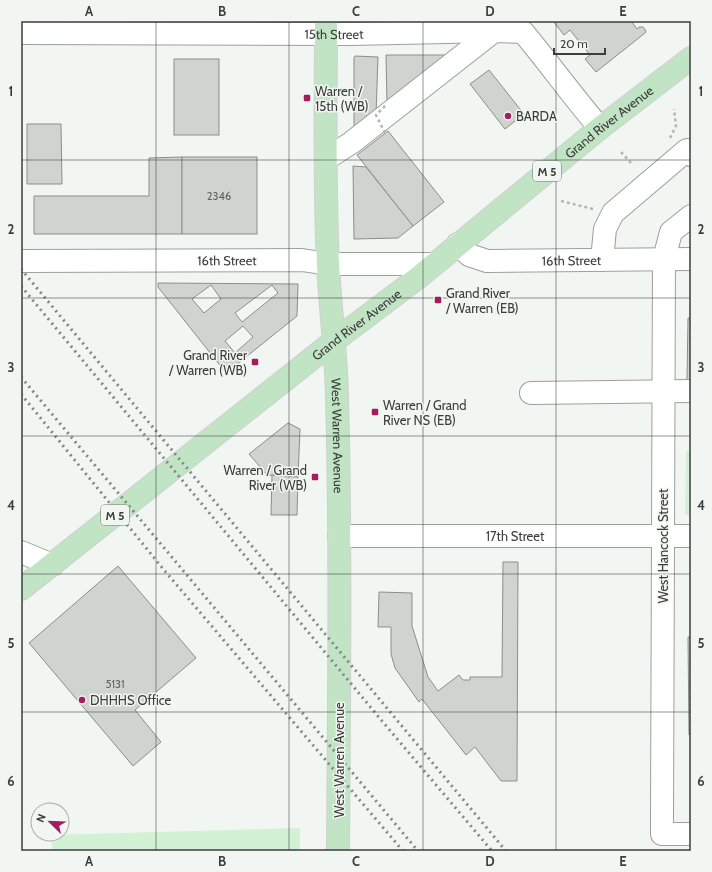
<svg xmlns="http://www.w3.org/2000/svg" width="712" height="872" font-family="Cabin,sans-serif">
  <rect width="100%" height="100%" fill="#f2f6f2"/>
  <g fill="#d1f2d4">
    <path d="M686,451h5v64h-6z"/>
    <path d="M300,828v23h-247l-3,-16z"/>
  </g>
  <g fill="#d0d4d0" stroke="#8b8f8b" fill-rule="evenodd">
    <path d="M553,21h78l6,8 2,-2h4l3,4 -1,2 -49,39 -11,-13 5,-4 -20,-25 -6,5z"/>
    <path d="M386,55h62l-61,49z"/>
    <path d="M355,56l23,1 -2,58 -22,17v-74z"/>
    <rect x="174" y="59" width="45" height="76"/>
    <path d="M489,70l35,44 -19,15 -35,-45z"/>
    <path d="M27,124h34l1,60h-35z"/>
    <path d="M388,131l56,71 -31,24 -56,-71z"/>
    <path d="M182,157v77h-148v-38h115v-38z"/>
    <rect x="182" y="157" width="75" height="77"/>
    <path d="M353,166l13,1 47,59 -15,12 -44,1z"/>
    <path d="M158,283l140,1 -1,32 -71,57 -68,-86zM211,285l10,14 -17,14 -12,-14zM272,285l6,8 -36,29 -7,-9zM243,326l10,11 -18,16 -10,-12z"/>
    <path d="M688,318h3v63l-4,-1z"/>
    <path d="M288,423l12,6 -2,48 -31,-2 -18,-21z"/>
    <path d="M272,475l26,2 -1,38h-26z"/>
    <path d="M503,562h15l-1,219h-16l-26,-34 -9,8 -44,-56 -3,3 -24,-34 -4,-14v-27h-13l1,-35 33,1v33l16,51 10,14 21,-16 4,5h7v-3h32z"/>
    <path d="M118,566l78,92 -61,52 26,32 -28,24 -104,-123z"/>
    <path d="M688,637h3v98h-2z"/>
  </g>
  <g fill="none" stroke-linecap="round" stroke-linejoin="round">
    <defs>
      <g id="minor">
        <path id="s1" d="M21,33l329,1 144,-3 29,1c26,31 50,65 77,96"/>
        <path d="M326,159l25,-16 143,-112"/>
        <path d="M691,216l-20,16 -7,27 -2,558v17h29"/>
        <path id="s2" d="M458,244l11,11 18,6 204,-2"/>
        <path d="M602,260l3,-31 8,-16 74,-63 4,5"/>
        <path id="s3" d="M21,261l281,-1 26,4h105"/>
        <path d="M531,393l160,-2"/>
        <path id="s4" d="M339,536h352"/>
        <path d="M21,552l31,13"/>
      </g>
      <g id="major">
        <path id="s5" d="M326,21c0,81 -2,162 2,242 2,44 8,89 9,133 4,152 2,303 1,455"/>
        <path id="s6" d="M21,589l313,-248 85,-64 181,-149 91,-70"/>
      </g>
    </defs>
    <use href="#minor" stroke="#9ca09c" stroke-width="24"/>
    <use href="#major" stroke="#d0d0d0" stroke-width="24"/>
    <g stroke="#b3b6b3" stroke-width="2.5" stroke-dasharray="3 3" stroke-linecap="butt">
      <path d="M670,138l6,-12 -2,-17"/>
      <path d="M621,152l10,11"/>
      <path d="M561,201l32,8"/>
    </g>
    <use href="#minor" stroke="#fff" stroke-width="22"/>
    <use href="#major" stroke="#c0e4c4" stroke-width="22"/>
    <g stroke="#838683" stroke-width="3" stroke-dasharray="2 4" stroke-linecap="butt">
      <path d="M21,269l485,582"/>
      <path d="M21,286l361,435 110,130"/>
      <path d="M21,377l397,474"/>
      <path d="M21,394l143,176 239,281"/>
    </g>
    <path stroke="#b3b6b3" stroke-width="2.5" stroke-dasharray="3 3" stroke-linecap="butt" d="M385,133l-9,-18 11,-11"/>
  </g>
  <path fill="none" stroke="#3c3d3c" stroke-width="1" stroke-opacity="0.55" d="M156,21v830M289,21v830M423,21v830M556,21v830M21,160h670M21,298h670M21,436h670M21,574h670M21,712h670"/>
  <g fill="#a71c60" stroke="#f2f6f2" stroke-width="1.5">
    <rect x="303" y="94" width="8" height="8" rx="2"/>
    <circle cx="508" cy="116" r="4"/>
    <rect x="434" y="296" width="8" height="8" rx="2"/>
    <rect x="251" y="358" width="8" height="8" rx="2"/>
    <rect x="371" y="408" width="8" height="8" rx="2"/>
    <rect x="311" y="473" width="8" height="8" rx="2"/>
    <circle cx="82" cy="700" r="4"/>
  </g>
  <g text-anchor="middle" dominant-baseline="central" stroke-width="3" stroke-linejoin="round" paint-order="stroke">
    <g font-size="11" fill="#616361">
      <text x="219" y="196">2346</text>
      <text x="115" y="684">5131</text>
    </g>
    <g fill="#f2f6f2" stroke="#737473" stroke-width="1">
      <rect x="533" y="161" width="28" height="20" rx="3"/>
      <rect x="101" y="505" width="28" height="20" rx="3"/>
    </g>
    <g font-size="12" font-weight="bold" fill="#3c3d3c">
      <text x="547" y="171">M 5</text>
      <text x="115" y="515">M 5</text>
    </g>
    <g font-size="13" fill="#3c3d3c" stroke="#f2f6f2">
      <text stroke="none"><textPath href="#s1" startOffset="313">15th Street</textPath></text>
      <text stroke="none"><textPath href="#s6" startOffset="751">Grand River Avenue</textPath></text>
      <text stroke="none"><textPath href="#s3" startOffset="206">16th Street</textPath></text>
      <text stroke="none"><textPath href="#s2" startOffset="119">16th Street</textPath></text>
      <text stroke="none"><textPath href="#s6" startOffset="427">Grand River Avenue</textPath></text>
      <text stroke="none"><textPath href="#s5" startOffset="415">West Warren Avenue</textPath></text>
      <text stroke="none"><textPath href="#s4" startOffset="176">17th Street</textPath></text>
      <text transform="translate(663 546) rotate(-90)">West Hancock Street</text>
      <text transform="translate(339 760) rotate(-90)">West Warren Avenue</text>
    </g>
    <g font-size="13" fill="#3c3d3c" stroke="#f2f6f2" text-anchor="start">
      <text x="315" y="91">Warren /<tspan x="315" dy="15">15th (WB)</tspan></text>
      <text x="516" y="116">BARDA</text>
      <text x="446" y="293">Grand River<tspan x="446" dy="15">/ Warren (EB)</tspan></text>
      <text x="247" y="355" text-anchor="end">Grand River<tspan x="247" dy="15">/ Warren (WB)</tspan></text>
      <text x="383" y="405">Warren / Grand<tspan x="383" dy="15">River NS (EB)</tspan></text>
      <text x="307" y="470" text-anchor="end">Warren / Grand<tspan x="307" dy="15">River (WB)</tspan></text>
      <text x="90" y="700">DHHHS Office</text>
    </g>
  </g>
  <rect width="712" height="872" fill="none" stroke="#f2f6f2" stroke-width="44"/>
  <g transform="translate(50 822) rotate(293)"><circle r="19" fill="#f2f6f2" stroke="#a9aca9"/>
  <path d="M0-3L7 15L0 10L-7 15Z" fill="#a71c60"/>
  <text y="-6" font-size="11" font-weight="bold" text-anchor="middle" fill="#3c3d3c">N</text>
  </g>
  <path d="M554 48v6h51v-6" fill="none" stroke="#3c3d3c" stroke-width="2"/>
  <text x="560" y="48" font-size="12" fill="#3c3d3c" stroke="#f2f6f2" stroke-width="3" paint-order="stroke">20 m</text>
  <rect x="22" y="22" width="668" height="828" fill="none" stroke="#3c3d3c" stroke-width="1.5"/>
  <g font-size="13" text-anchor="middle" font-weight="bold" fill="#3c3d3c">
    <text x="89" y="16">A</text>
    <text x="222" y="16">B</text>
    <text x="356" y="16">C</text>
    <text x="490" y="16">D</text>
    <text x="623" y="16">E</text>
    <text x="11" y="96">1</text>
    <text x="701" y="96">1</text>
    <text x="11" y="234">2</text>
    <text x="701" y="234">2</text>
    <text x="11" y="372">3</text>
    <text x="701" y="372">3</text>
    <text x="11" y="510">4</text>
    <text x="701" y="510">4</text>
    <text x="11" y="648">5</text>
    <text x="701" y="648">5</text>
    <text x="11" y="786">6</text>
    <text x="701" y="786">6</text>
    <text x="89" y="866">A</text>
    <text x="222" y="866">B</text>
    <text x="356" y="866">C</text>
    <text x="490" y="866">D</text>
    <text x="623" y="866">E</text>
  </g>
</svg>
